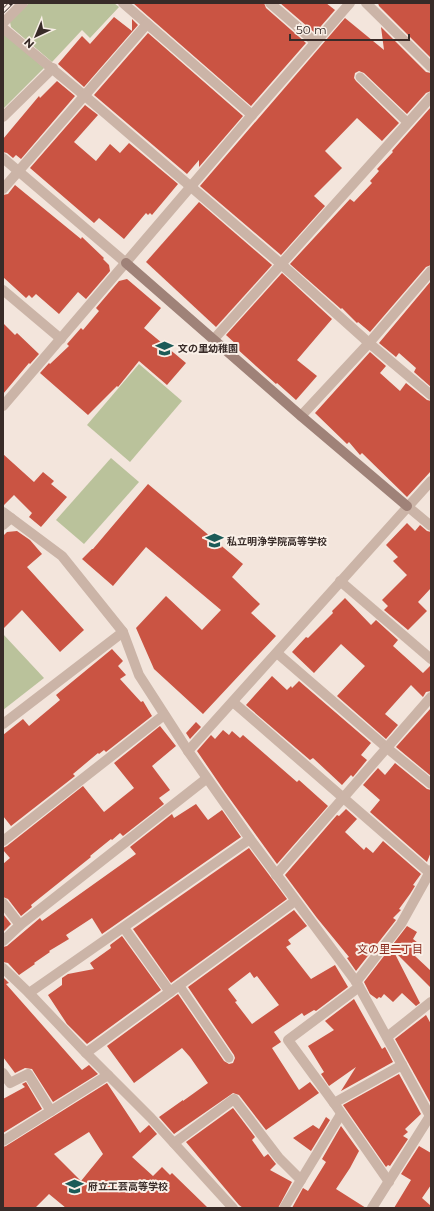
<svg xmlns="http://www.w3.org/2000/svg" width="434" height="1211" font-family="Montserrat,'Noto Sans JP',sans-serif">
  <rect width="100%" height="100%" fill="#f3e5dc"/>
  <g fill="#bac29b">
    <path d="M29,3h85l5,4 -29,31 -8,-8 -30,32 -41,-35 -1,-5z"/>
    <path d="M3,31l41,37 -41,41z"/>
    <path d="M139,364l43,37 -52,61 -43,-37z"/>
    <path d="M111,458l28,24 -55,62 -28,-24z"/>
    <path d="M3,634l41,44 -41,32z"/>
  </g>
  <g fill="#ca5443" fill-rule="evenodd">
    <path d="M133,3h131l2,5 40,35 -55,63z"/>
    <path d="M280,3h46l9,7 -20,23z"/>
    <path d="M378,3h53v55l-52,-52z"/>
    <path d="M114,17l18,14v-12l6,6 -54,62 -26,-23 24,-28 8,8z"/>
    <path d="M345,18l39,32 -3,-23 45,45 5,1v18l-5,2 -19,21 -43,-41 -5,-2 -4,2 -1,5 2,3 43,42 -17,18 -25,-23 -32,33 17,17 -28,28 11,10 -44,49 -81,-69z"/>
    <path d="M148,33l95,83 -44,51v-7l-12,14 -93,-79z"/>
    <path d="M57,81l18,15 -54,63 -5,-4 -3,3 -6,-5 -4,-1v-13l36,-43 1,2z"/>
    <path d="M85,105l13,10 -24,27 22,19 14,-17 10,9 9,-10 49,41 -26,31 -2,-2 -2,2 -2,-2 -22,26 -25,-21 -5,5 -64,-55z"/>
    <path d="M431,107v158l-5,2 -56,65 -12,-10 -1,1 -15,-15 -1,1 -51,-45 60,-65 4,3 18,-19 -2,-2 9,-10 -2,-2 16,-17 -1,-1z"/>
    <path d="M15,185l66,54 1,-2 22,21 -1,1 6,6 1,6 -24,28 -8,-7 -19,22 -23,-20 -4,4 -3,-3 -3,3 -23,-21v-82l5,-1z"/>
    <path d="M199,202l73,63 -56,62 -70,-65z"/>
    <path d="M282,273l50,46 -35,41 20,16 -21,24 -19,-17 -1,1 -41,-37 2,-2 -11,-10z"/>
    <path d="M127,279l34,29 -17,20 42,35 -19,22 -28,-24 -21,26 -1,-1 -29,29 -48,-42 9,-10 1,1 19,-18 -2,-2 14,-16 2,2 16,-19 -3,-3 23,-27z"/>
    <path d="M431,281v106l-17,-15 2,-4 -17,-15 -3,4 -17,-14z"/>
    <path d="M3,323l12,12 2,-2 22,21 -9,10 -1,-1 -26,31z"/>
    <path d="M370,352l16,14 -6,7 20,18 6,-8 21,17 4,1v70l-24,26 -45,-44 -2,2 -11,-13 -2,2 -32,-31z"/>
    <path d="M3,454l31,28 9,-10 11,9 -3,3 16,13 -26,30 -12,-10 3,-4 -18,-18 -11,11z"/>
    <path d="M148,484l95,80 -11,13 28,27 -9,9 25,23 -73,78 -49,-45 -18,-41 30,-32 36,34 19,-20 -75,-63 -33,39 -31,-27 10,-10h1z"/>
    <path d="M407,523l8,8 5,-6 7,6 4,1v56l-13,14 9,9 -19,19 -24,-20 4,-4 -6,-6 25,-25 -14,-14 5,-4 -12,-12z"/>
    <path d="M17,531l13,9 12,14 -15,13 57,63 -24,22 -38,-42 -19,19v-93l4,-4z"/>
    <path d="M345,598l26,27 5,-5 22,20 -5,6 30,27 8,-8v26l-5,1 -3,5 -12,-12 -26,29 13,11 -12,14 -49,-43 28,-30 -24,-22 -27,29 -22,-21 14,-15 2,1 25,-25 -1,-2z"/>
    <path d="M112,649l11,12 -5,5 8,9 -6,4 21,23 2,-1 9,15 -46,36 -2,-2 -5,4 -1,-1 -25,21 2,2 -64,50 -8,-10v-81l20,-16 6,7 31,-26 -4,-5z"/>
    <path d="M272,676l15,14 4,-4 1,2 7,-7 72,62 -10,12 6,5 -14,17 -2,-2 -9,10 -29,-27 -3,2 -64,-55z"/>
    <path d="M431,708v68l-35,-29z"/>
    <path d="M196,722l5,5 -11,12 -4,-6z"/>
    <path d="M160,726l16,20 -24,20 18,24 -11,8 5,6 -41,32 -3,-3 -8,7 -1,-1 -21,17 1,1 -60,48 1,2 -11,9 -13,-17 -5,-2v-33l7,-6 -7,-8v-2l4,-2 76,-60 21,26 30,-24 -20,-25z"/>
    <path d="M223,730l6,5 3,-4 8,7 3,-3 54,47 2,-2 29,26 -51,58 -52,-72 -28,-41 14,-16 4,4z"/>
    <path d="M395,763l32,26 4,1v62l-4,10 -57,-50 10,-12 -17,-15 15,-17 7,7z"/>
    <path d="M196,804l12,16 14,-10 19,27 -139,97 -10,-16 -26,17 3,4 -20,12 1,1 -16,11 1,1 -16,11 -11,-12 -5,-1v-15l4,-1 33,-28 2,3 94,-67 -6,-7 42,-33 2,4z"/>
    <path d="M346,809l11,10 -12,13 19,18 2,-3 7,6 10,-12 38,33 -8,11 2,1 -5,8 -11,15 2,1 -8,8 3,2 -40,51 -9,-13 2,-1 -32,-39 -32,-43 52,-60 2,1z"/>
    <path d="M249,848l38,51 -116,84 -38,-54z"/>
    <path d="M294,910l13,16 -19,14 3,4 -5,3 25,32 24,-14 13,22 -32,24 -2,-1 -10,6 -2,-3 -28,19 7,10 -9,6 27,42 11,-8 9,11 -53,37 -27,-35 -6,-2 -59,41 -15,-17 24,-17v1l25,-18 -18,-26 -8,-9 -48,35 -27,-37 71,-52 46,67 5,3 4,-1 2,-5 -1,-3 -46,-68zM250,972l4,6 3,-2 22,29 -27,19 -17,-22 2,-1 -9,-12z"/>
    <path d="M3,914l8,10 -8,8z"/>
    <path d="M407,926l10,6 -4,7 10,8 -8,9 16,15v17l-38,-38 27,53 -4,3 -14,-13 -9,9 -9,-8 -3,4 -2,-1 -2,2 -7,-5 -6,-12z"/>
    <path d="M122,936l39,54 -74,54 -20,-20 -19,-29 14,-10v-7l6,-4 26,-5 -4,-6 21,-15 -1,-3z"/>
    <path d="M3,977l6,6 -3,1 76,86 7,-5 9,9 -45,28 -21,-33 -7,-1 -10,5 -12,-16z"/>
    <path d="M354,999l28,50 3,-2 8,15 -52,29 15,-24 -27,19 -8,-12 3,-2 -16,-26 26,-16 -9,-9z"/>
    <path d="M426,1015l5,9v80l-36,-65z"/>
    <path d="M399,1074l22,40 -16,15 3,3 -5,4 5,3 -18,27 -2,-1 -2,2 -43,-62z"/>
    <path d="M26,1082l16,27 -39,24v-34l22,-12 -3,-3z"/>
    <path d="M107,1083l33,50 9,-8 8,9 -25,23 21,19 9,-9 8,8 2,-2 36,35h-142l-17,-14 -14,14h-32v-61l3,-1zM89,1132l14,22 -22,27 -27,-27z"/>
    <path d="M233,1108l22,29 -3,3 12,17 4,-3 8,10 -6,6 22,12 -14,26h-35l-4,-3 -53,-63z"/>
    <path d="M326,1117l4,3 -19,31 -18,-13 20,-13 6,4z"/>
    <path d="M341,1126l18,25 -9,17 -14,21 30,19h-74l11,-20 5,3 18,-29 -4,-3z"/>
    <path d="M419,1146l12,7v32l-9,13 9,8v2h-37l17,-28 -10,-6z"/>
  </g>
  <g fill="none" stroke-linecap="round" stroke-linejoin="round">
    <g stroke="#cbb4a7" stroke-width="9">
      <path d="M360,77l47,45"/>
      <path d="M179,985l50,73"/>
    </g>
    <g stroke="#cbb4a7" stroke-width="10">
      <path d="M123,3l129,112"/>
      <path d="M270,3l45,39"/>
      <path d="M366,3l65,64"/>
      <path d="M3,23l20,-20"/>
      <path d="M3,28l82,68 196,168 88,79 62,52"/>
      <path d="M3,117l50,-49"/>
      <path d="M3,158l123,105"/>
      <path d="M3,189l144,-165"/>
      <path d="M3,290l58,49"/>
      <path d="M214,339l217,-242"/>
      <path d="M3,406l249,-291 98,-112"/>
      <path d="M301,416l68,-73 62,-72"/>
      <path d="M407,506l24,20"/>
      <path d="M3,512l59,44 61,76 16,43 49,76 62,88 107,144 73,133"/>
      <path d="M3,525l8,-7"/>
      <path d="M340,581l91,78"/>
      <path d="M277,653l110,95 44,36"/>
      <path d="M233,702l198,172"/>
      <path d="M3,724l120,-92"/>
      <path d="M188,751l243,-270"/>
      <path d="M3,841l161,-126"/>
      <path d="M276,875l155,-178"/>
      <path d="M3,903l17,22"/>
      <path d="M124,928l46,64"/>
      <path d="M3,941l17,-16 186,-146"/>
      <path d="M3,968l26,25 57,60 65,65 82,90"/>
      <path d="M356,982l45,-58 30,-54"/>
      <path d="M359,987l-71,53 46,63 55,79"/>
      <path d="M29,993l221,-154"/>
      <path d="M387,1037l44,-35"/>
      <path d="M86,1053l209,-152"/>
      <path d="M3,1073l7,10 18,-9 23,37"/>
      <path d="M334,1103l68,-38"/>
      <path d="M3,1141l105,-66"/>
      <path d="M174,1143l60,-44 45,59 22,22"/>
      <path d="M284,1208l57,-94"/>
      <path d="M372,1208l58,-92"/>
    </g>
    <path stroke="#9f8278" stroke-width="10" d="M126,263l175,153 106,90"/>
    <defs>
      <path id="rail" d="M3,11l8,-8"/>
    </defs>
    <use href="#rail" stroke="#382b28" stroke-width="4.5"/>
    <use href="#rail" stroke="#faf0e8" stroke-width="3" stroke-dasharray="9" stroke-linecap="butt"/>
  </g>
  <defs>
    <symbol id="school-bare" viewBox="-9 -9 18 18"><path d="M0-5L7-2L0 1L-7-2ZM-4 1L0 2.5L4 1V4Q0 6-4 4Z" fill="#1c5b58" stroke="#faf0e8" stroke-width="2.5" paint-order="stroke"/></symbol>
  </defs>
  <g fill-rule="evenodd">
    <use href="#school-bare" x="152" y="336" width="25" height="25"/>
    <use href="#school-bare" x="202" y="528" width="25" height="25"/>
    <use href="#school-bare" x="62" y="1174" width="25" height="25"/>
  </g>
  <g text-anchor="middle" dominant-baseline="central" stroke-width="4" stroke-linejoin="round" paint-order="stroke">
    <g font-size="10" font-weight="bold" fill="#382b28" stroke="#faf0e8" text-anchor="start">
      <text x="178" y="348">文の里幼稚園</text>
      <text x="227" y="541">私立明浄学院高等学校</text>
      <text x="88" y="1186">府立工芸高等学校</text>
    </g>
    <g font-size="11" fill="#892b1e" stroke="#faf0e8">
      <text x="390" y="949">文の里二丁目</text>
    </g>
  </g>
  <rect width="434" height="1211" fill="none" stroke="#382b28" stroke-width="8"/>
  <g transform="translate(36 36) rotate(224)" stroke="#faf0e8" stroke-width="3" paint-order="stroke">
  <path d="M0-3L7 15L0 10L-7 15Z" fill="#382b28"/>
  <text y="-6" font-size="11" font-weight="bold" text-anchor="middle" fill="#382b28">N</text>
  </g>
  <path d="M290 34v6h119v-6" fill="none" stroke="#382b28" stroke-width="2"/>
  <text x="296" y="34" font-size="12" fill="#382b28" stroke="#faf0e8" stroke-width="3" paint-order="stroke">50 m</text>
</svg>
